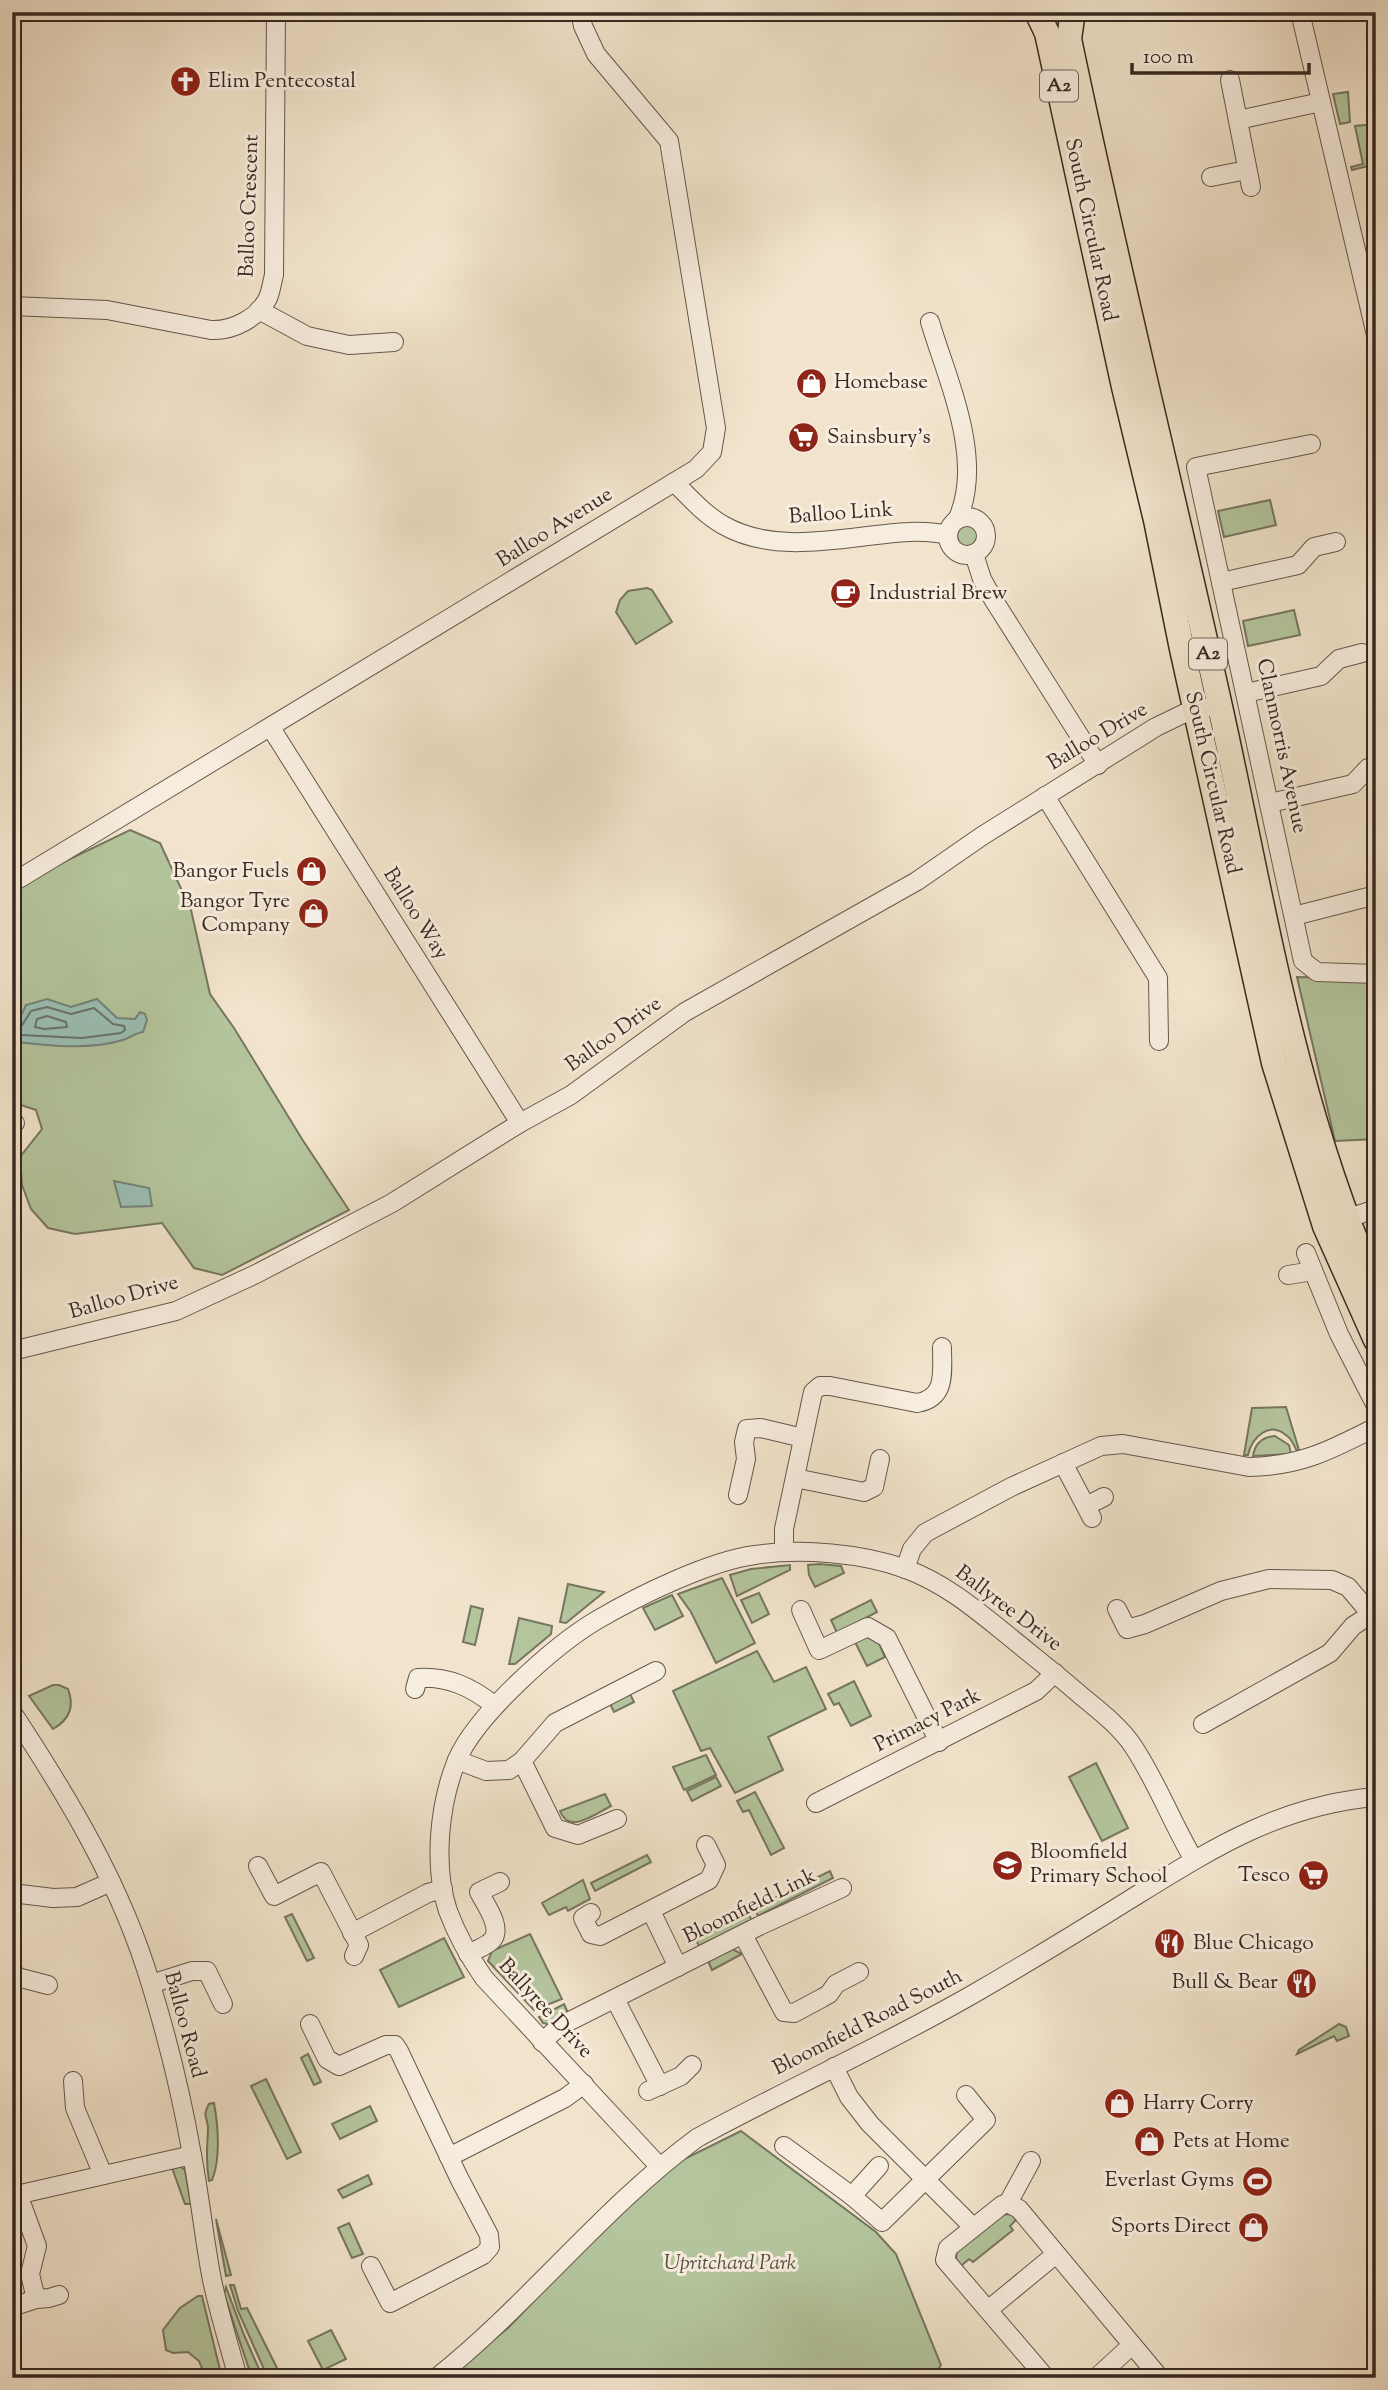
<svg xmlns="http://www.w3.org/2000/svg" width="1388" height="2390" font-family="'Sorts Mill Goudy',serif">
  <rect width="100%" height="100%" fill="#f2e4cc"/>
  <filter id="stains"><feTurbulence type="fractalNoise" baseFrequency=".00286" numOctaves="4"/><feColorMatrix values="0 0 0 0 .2 0 0 0 0 .09 0 0 0 0 .02 0 0 0 .5 -.17"/></filter>
  <radialGradient id="worn" r=".72"><stop offset=".6" stop-color="#630" stop-opacity="0"/><stop offset="1" stop-color="#630" stop-opacity=".3"/></radialGradient>
  <g fill="#b4c59d" stroke="#767660" stroke-width="2">
    <path d="M1348,92l2,30 -10,2 -7,-30z"/>
    <path d="M1376,124v40l-24,6 -1,-3 12,-3 -8,-38z"/>
    <path d="M1270,500l6,25 -52,12 -6,-26z"/>
    <circle cx="968" cy="536" r="11"/>
    <path d="M647,588l5,2 20,32 -36,22 -20,-32 4,-12 8,-9z"/>
    <path d="M1294,610l6,25 -52,11 -5,-25z"/>
    <path d="M130,830l30,13 31,67 19,84 24,34 68,111 47,71 -127,65 -28,-7 -32,-45 -87,11 -27,-6 -17,-19 -9,-24 -2,-28 22,-28 -6,-19 -24,-8v-209l39,-25z"/>
    <path d="M1297,977l79,2v160l-41,2z"/>
    <path d="M1286,1407l13,43 -2,1c-3,-5 -5,-12 -10,-15 -17,-16 -35,1 -39,19h-4l8,-47z"/>
    <path d="M1275,1436l14,9 2,9 -38,2c2,-13 9,-19 22,-20z"/>
    <path d="M819,1564l22,2 3,7 -29,14 -6,-12 -1,-10z"/>
    <path d="M790,1565v5l-53,26 -7,-21 21,-6z"/>
    <path d="M722,1578l33,65 -39,20 -25,-51 -13,-18z"/>
    <path d="M568,1584l36,8 -38,31 -6,-1z"/>
    <path d="M759,1593l10,21 -17,9 -11,-23z"/>
    <path d="M672,1595l11,21 -28,14 -12,-22z"/>
    <path d="M871,1600l6,12 -40,21 -6,-13z"/>
    <path d="M471,1606l12,3 -8,36 -12,-3z"/>
    <path d="M519,1618l33,8 -1,8 -36,30h-6z"/>
    <path d="M869,1636l9,5 7,16 -18,9 -12,-24z"/>
    <path d="M757,1651l17,31 32,-15 20,42 -58,28 15,33 -48,23 -25,-45 -9,3 -28,-60z"/>
    <path d="M854,1681l17,35 -20,10 -12,-23 -5,2 -6,-11z"/>
    <path d="M53,1685h6l9,4c7,18 1,31 -15,40l-24,-33z"/>
    <path d="M629,1692l5,10 -20,10 -5,-10z"/>
    <path d="M706,1755l10,20 -32,15 -11,-23z"/>
    <path d="M1096,1763l32,65 -26,13 -33,-64z"/>
    <path d="M716,1777l5,9 -29,15 -5,-10z"/>
    <path d="M755,1792l29,56 -13,7 -22,-45 -6,2 -6,-11z"/>
    <path d="M605,1794l6,12c-16,8 -42,29 -51,5z"/>
    <path d="M647,1855l4,7 -56,29 -4,-8z"/>
    <path d="M830,1871l3,7 -75,38 -4,-8z"/>
    <path d="M583,1880l7,19 -22,12 -2,-4 -17,8 -7,-12z"/>
    <path d="M747,1911l5,10 -53,25 -5,-10z"/>
    <path d="M292,1914l22,44 -7,3 -22,-44z"/>
    <path d="M530,1934l32,65 -28,11 -46,-49 4,-10z"/>
    <path d="M444,1938l20,39 -65,30 -19,-37z"/>
    <path d="M732,1949l10,5 -30,16 -4,-9z"/>
    <path d="M564,2004l5,11 -21,9 -5,-1 -4,-6z"/>
    <path d="M1339,2024l7,3 3,9 -12,5 -3,-5 -37,18 2,-4z"/>
    <path d="M308,2054l13,28 -7,3 -13,-27z"/>
    <path d="M266,2079l35,73 -14,7 -36,-73z"/>
    <path d="M214,2103c4,22 7,56 -2,77l-3,1c-3,-18 -2,-33 -1,-51 1,-12 -7,-12 1,-26z"/>
    <path d="M370,2106l7,15 -37,18 -8,-15z"/>
    <path d="M741,2131l135,101 20,22 45,111 -9,13h-486l62,-50 148,-155z"/>
    <path d="M171,2165h7l7,5 6,34h-6z"/>
    <path d="M368,2175l4,9 -29,14 -5,-8z"/>
    <path d="M1007,2214l5,1 4,5 -6,6 3,4 -40,32 -4,-3 -8,7 -5,-7 1,-9 44,-34z"/>
    <path d="M216,2219l15,56 -5,1z"/>
    <path d="M349,2223l14,31 -11,4 -14,-30z"/>
    <path d="M230,2285h4l7,24 6,-1 35,70h-14l-30,-67z"/>
    <path d="M226,2287l18,48 19,43h-11l-28,-84z"/>
    <path d="M198,2296h4l20,82h-16l-7,-17 -11,-9 -15,1 -7,-3 -3,-20 17,-22z"/>
    <path d="M331,2330l15,29 -23,11 -15,-29z"/>
  </g>
  <g fill="#9bbfb4" stroke="#73837a" stroke-width="2">
    <path d="M47,999l24,8 26,-8 20,19 18,1 5,-7 5,2 2,6 -4,12c-8,1 -13,6 -20,8 -33,10 -73,6 -106,2l-5,-9 1,-10 5,-1 8,-17z"/>
    <path d="M114,1181l35,7 3,18 -31,1z"/>
  </g>
  <g fill="none" stroke-linecap="round" stroke-linejoin="round">
    <g stroke="#69746b" stroke-width="2">
      <path d="M47,1007l24,7 23,-6 19,16 11,2 1,4 -4,3 -39,5 -61,-3 -2,-5 12,-19z"/>
      <path d="M47,1016l19,6 1,5 -23,2 -9,-2 2,-8z"/>
    </g>
    <defs>
      <g id="minor">
        <path d="M1300,12l76,323"/>
        <path d="M1230,80l21,107"/>
        <path d="M1238,120l83,-18"/>
        <path d="M1211,177l36,-7"/>
        <path d="M12,306l95,4 104,20c22,1 47,-12 57,-32 3,-7 4,-16 6,-23l2,-263"/>
        <path d="M259,310l48,26 42,9 45,-3"/>
        <path d="M930,322c18,60 54,136 28,196"/>
        <path d="M1311,444l-115,23 107,494 14,11 59,2"/>
        <path d="M674,482c15,15 30,32 49,43 56,32 126,10 186,7 13,-1 26,1 38,2"/>
        <circle cx="967" cy="536" r="19"/>
        <path d="M974,554l8,25 11,20 105,166"/>
        <path d="M1221,582l77,-17 16,-18 22,-5"/>
        <path d="M1246,693l75,-17 18,-17 23,-6"/>
        <path d="M271,728l249,395"/>
        <path d="M1045,796l113,182 1,63"/>
        <path d="M1270,803l83,-19 15,-16 8,-2"/>
        <path d="M12,883l684,-414 16,-17 4,-24 -47,-287 -73,-87 -13,-28 -3,-14"/>
        <path d="M1294,916l82,-21"/>
        <path d="M12,1120l3,3"/>
        <path d="M1336,1222l40,-13"/>
        <path d="M1306,1253l33,81 37,72"/>
        <path d="M1288,1275l25,-4"/>
        <path d="M12,1351l164,-40 80,-37 136,-71 128,-80 51,-28 114,-83 232,-131 65,-45 174,-109 29,-14 21,-5"/>
        <path d="M1063,1463l29,55"/>
        <path d="M795,1478l69,14 10,-5 6,-28"/>
        <path d="M738,1495l8,-36 -2,-17 3,-13 14,-1 42,10"/>
        <path d="M1086,1506l18,-9"/>
        <path d="M784,1552v-23l29,-137 7,-6h10l87,17c30,-5 25,-31 25,-56"/>
        <path d="M905,1569l7,-20 13,-16 86,-46 90,-41 22,-2 126,23c52,-1 82,-17 127,-40"/>
        <path d="M1117,1609l10,20 18,-5 76,-33 48,-12 63,1 16,7 22,26"/>
        <path d="M801,1610l18,40 49,-23 19,11 52,104"/>
        <path d="M415,1689l3,-11c30,-2 53,9 76,27"/>
        <path d="M12,1712c56,85 110,174 139,273 17,55 31,113 41,170 8,41 12,84 20,125 7,33 17,65 26,98"/>
        <path d="M1203,1724l127,-71 23,-27 23,-15"/>
        <path d="M457,1760l29,11 23,-1 13,-9 33,-38 101,-52"/>
        <path d="M522,1761l33,67 23,7 39,-16"/>
        <path d="M816,1803l220,-112 19,-18"/>
        <path d="M258,1866l16,30 47,-24 38,73 -5,11"/>
        <path d="M12,1893l41,5 24,-1 34,-15"/>
        <path d="M651,1911l27,56"/>
        <path d="M591,1913l-8,5 8,16 9,2 109,-56 7,-15 -10,-20"/>
        <path d="M352,1933l76,-40 15,-4"/>
        <path d="M743,1935l41,77 10,1 28,-15 7,-4 7,-10 23,-12"/>
        <path d="M468,1954c7,-4 20,-8 25,-15 9,-13 -8,-35 -14,-47l21,-10"/>
        <path d="M12,1970l5,7 31,8"/>
        <path d="M151,1984l41,-13h15l16,33"/>
        <path d="M615,1999l45,87"/>
        <path d="M310,2024l17,35 12,7 47,-21h9l4,6 60,127 30,57 1,12 -7,8 -93,48 -19,-37"/>
        <path d="M542,2042l18,-16 199,-100 83,-38"/>
        <path d="M834,2067l15,30 21,27 103,103"/>
        <path d="M73,2081l2,27 28,67"/>
        <path d="M648,2091l33,-15 11,-11"/>
        <path d="M784,2146l68,50 30,26 104,-102 -20,-25"/>
        <path d="M449,2157l116,-59 19,-14"/>
        <path d="M659,2166l-175,-188c-14,-20 -27,-43 -36,-67 -15,-45 -9,-107 9,-151 19,-45 98,-115 140,-140 41,-24 112,-59 158,-65 46,-7 107,-2 151,14 38,14 68,39 99,64 24,20 49,39 73,60 19,16 41,32 55,53 24,36 39,77 61,114"/>
        <path d="M18,2194l19,52 -7,28 6,25"/>
        <path d="M12,2196l180,-41"/>
        <path d="M852,2196l27,-30"/>
        <path d="M1008,2203l23,-42"/>
        <path d="M12,2307l24,-8 13,-1 10,-3"/>
        <path d="M988,2310l68,-56"/>
        <path d="M436,2378c93,-74 166,-170 261,-240 92,-50 188,-93 278,-145 52,-30 103,-61 154,-93 81,-50 150,-95 247,-103"/>
        <path d="M1046,2378l-101,-118 3,-12 54,-43 6,-2 11,6 141,169"/>
        <path d="M1096,2378l36,-33"/>
      </g>
      <g id="highway">
        <path d="M1037,12l10,21 77,354 32,133 26,129 92,414 51,163 51,114"/>
        <path d="M1075,12l-3,6 -3,21c46,222 101,442 150,663 44,198 74,401 157,587"/>
      </g>
    </defs>
    <use href="#minor" stroke="#66574c" stroke-width="20"/>
    <use href="#highway" stroke="#372822" stroke-width="27"/>
    <use href="#minor" stroke="#f7edde" stroke-width="18"/>
    <use href="#highway" stroke="#f2e4cc" stroke-width="24"/>
  </g>
  <defs>
    <symbol id="church-disc" viewBox="-11 -11 22 22"><circle r="9.5" fill="#8f2418" stroke="#f7edde"/><path d="M-1.2-6h2.4v3.5h3.3v2.4h-3.3V6h-2.4V-.1h-3.3v-2.4h3.3Z" fill="#fff"/></symbol>
    <symbol id="shop-disc" viewBox="-11 -11 22 22"><circle r="9.5" fill="#8f2418" stroke="#f7edde"/><path d="M-5-2.5h2.3a2.7 3.5 0 0 1 5.4 0H5L5.5 6h-11ZM-1.5-2.5h3a1.5 2.3 0 0 0-3 0Z" fill="#fff"/></symbol>
    <symbol id="supermarket-disc" viewBox="-11 -11 22 22"><circle r="9.5" fill="#8f2418" stroke="#f7edde"/><path d="M-6-5.5h2.5l.6 2H6L4.5 2H-2.5L-4.4-4H-6ZM-1.5 3.2a1.3 1.3 0 1 0 .1 0ZM3 3.2a1.3 1.3 0 1 0 .1 0Z" fill="#fff"/></symbol>
    <symbol id="cafe-disc" viewBox="-11 -11 22 22"><circle r="9.5" fill="#8f2418" stroke="#f7edde"/><path d="M-5.5-4.5H6V0H3Q3 3.5 0 3.5H-2.5Q-5.5 3.5-5.5 0ZM3-3.2v2h1.7v-2ZM-6 4.5H4V6H-6Z" fill="#fff"/></symbol>
    <symbol id="school-disc" viewBox="-11 -11 22 22"><circle r="9.5" fill="#8f2418" stroke="#f7edde"/><path d="M0-5L7-2L0 1L-7-2ZM-4 1L0 2.5L4 1V4Q0 6-4 4Z" fill="#fff"/></symbol>
    <symbol id="restaurant-disc" viewBox="-11 -11 22 22"><circle r="9.5" fill="#8f2418" stroke="#f7edde"/><path d="M-5-6h1v4h1v-4h1v4h1v-4h1v5L-1.5 .5V6h-2V.5L-5-1ZM5-6V6H3V1.5H1.5Q1.5-4 5-6Z" fill="#fff"/></symbol>
    <symbol id="stadium-disc" viewBox="-11 -11 22 22"><circle r="9.5" fill="#8f2418" stroke="#f7edde"/><path d="M0-5a6.5 5 0 1 0 0 10a6.5 5 0 1 0 0-10ZM-3.5-1.8h7v3.6h-7Z" fill="#fff"/></symbol>
  </defs>
  <g fill-rule="evenodd">
    <use href="#church-disc" x="168" y="64" width="35" height="35"/>
    <use href="#shop-disc" x="794" y="366" width="35" height="35"/>
    <use href="#supermarket-disc" x="786" y="420" width="35" height="35"/>
    <use href="#cafe-disc" x="828" y="576" width="35" height="35"/>
    <use href="#shop-disc" x="294" y="854" width="35" height="35"/>
    <use href="#shop-disc" x="296" y="896" width="35" height="35"/>
    <use href="#school-disc" x="990" y="1848" width="35" height="35"/>
    <use href="#supermarket-disc" x="1296" y="1858" width="35" height="35"/>
    <use href="#restaurant-disc" x="1152" y="1926" width="35" height="35"/>
    <use href="#restaurant-disc" x="1284" y="1966" width="35" height="35"/>
    <use href="#shop-disc" x="1102" y="2086" width="35" height="35"/>
    <use href="#shop-disc" x="1132" y="2124" width="35" height="35"/>
    <use href="#stadium-disc" x="1240" y="2164" width="35" height="35"/>
    <use href="#shop-disc" x="1236" y="2210" width="35" height="35"/>
  </g>
  <g text-anchor="middle" dominant-baseline="central" stroke-width="6" stroke-linejoin="round" paint-order="stroke">
    <g fill="#f7edde" stroke="#71635a" stroke-width="2">
      <rect x="1040" y="70.5" width="38" height="31" rx="5"/>
      <rect x="1189" y="638.5" width="38" height="31" rx="5"/>
    </g>
    <g font-size="19" font-weight="bold" fill="#372822">
      <text x="1059" y="86">A2</text>
      <text x="1208" y="654">A2</text>
    </g>
    <g font-size="21" fill="#372822" stroke="#f7edde" text-anchor="start">
      <text x="208" y="82">Elim Pentecostal</text>
      <text x="834" y="383">Homebase</text>
      <text x="827" y="438">Sainsbury's</text>
      <text x="869" y="594">Industrial Brew</text>
      <text x="289" y="872" text-anchor="end">Bangor Fuels</text>
      <text x="290" y="902" text-anchor="end">Bangor Tyre<tspan x="290" dy="24">Company</tspan></text>
      <text x="1030" y="1853">Bloomfield<tspan x="1030" dy="24">Primary School</tspan></text>
      <text x="1290" y="1876" text-anchor="end">Tesco</text>
      <text x="1193" y="1944">Blue Chicago</text>
      <text x="1278" y="1983" text-anchor="end">Bull &amp; Bear</text>
      <text x="1143" y="2104">Harry Corry</text>
      <text x="1173" y="2142">Pets at Home</text>
      <text x="1234" y="2181" text-anchor="end">Everlast Gyms</text>
      <text x="1231" y="2227" text-anchor="end">Sports Direct</text>
    </g>
    <g font-size="21" fill="#372822" stroke="#f7edde">
      <text transform="translate(250 206) rotate(-88)">Balloo Crescent</text>
      <text transform="translate(1090 230) rotate(78)">South Circular Road</text>
      <text transform="translate(841 514) rotate(-4)">Balloo Link</text>
      <text transform="translate(555 528) rotate(-32)">Balloo Avenue</text>
      <text transform="translate(1098 737) rotate(-31)">Balloo Drive</text>
      <text transform="translate(1281 746) rotate(78)">Clanmorris Avenue</text>
      <text transform="translate(1212 783) rotate(77)">South Circular Road</text>
      <text transform="translate(415 914) rotate(58)">Balloo Way</text>
      <text transform="translate(614 1035) rotate(-36)">Balloo Drive</text>
      <text transform="translate(124 1298) rotate(-16)">Balloo Drive</text>
      <text transform="translate(1008 1609) rotate(37)">Ballyree Drive</text>
      <text transform="translate(928 1721) rotate(-27)">Primacy Park</text>
      <text transform="translate(750 1907) rotate(-26)">Bloomfield Link</text>
      <text transform="translate(545 2009) rotate(47)">Ballyree Drive</text>
      <text transform="translate(868 2023) rotate(-27)">Bloomfield Road South</text>
      <text transform="translate(184 2025) rotate(75)">Balloo Road</text>
    </g>
    <g font-size="21" font-style="italic" fill="#564f41" stroke="#f7edde">
      <text x="730" y="2264">Upritchard Park</text>
    </g>
  </g>
  <rect width="1388" height="2390" fill="none" stroke="#f2e4cc" stroke-width="42"/>
  <rect x="14" y="14" width="1360" height="2362" fill="none" stroke="#372822" stroke-width="3.5"/>
  <rect x="21" y="21" width="1346" height="2348" fill="none" stroke="#372822" stroke-width="2"/>
  <path d="M1132 63v10h177v-10" fill="none" stroke="#372822" stroke-width="3.5"/>
  <text x="1143" y="63" font-size="21" fill="#372822" stroke="#f7edde" stroke-width="5" paint-order="stroke">100 m</text>
  <rect width="100%" height="100%" filter="url(#stains)"/>
  <rect width="100%" height="100%" fill="url(#worn)"/>
</svg>
